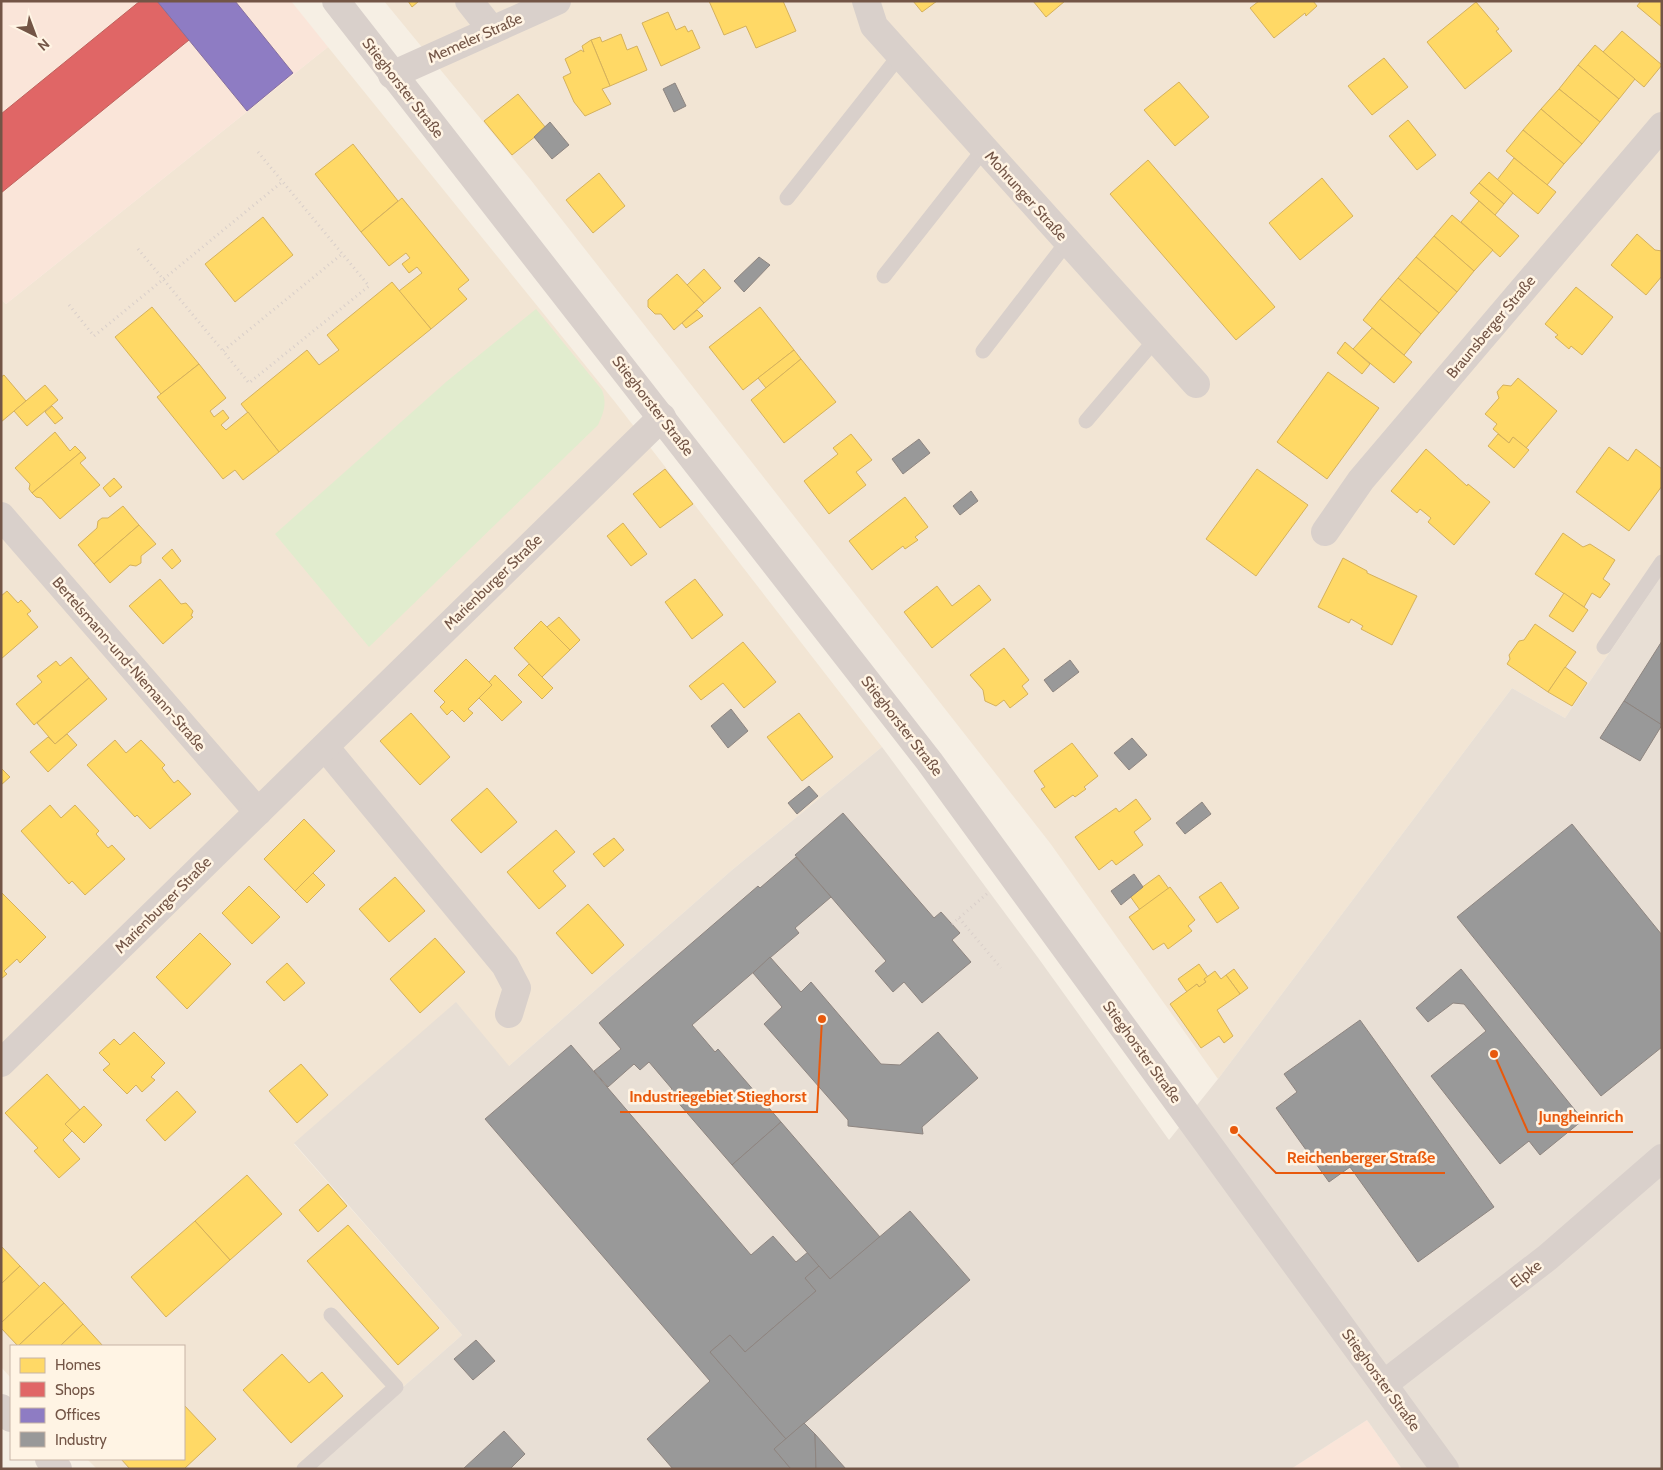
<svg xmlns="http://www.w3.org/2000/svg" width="1663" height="1470" font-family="Cabin,sans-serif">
  <rect width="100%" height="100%" fill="#f6efe4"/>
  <g fill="#f2e5d4">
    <path d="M384,1h1278v574l-97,143 -53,-30 -294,391 -168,-236 -520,-664z"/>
    <path d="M328,47l287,355 267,345 -150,123 -223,196 -215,78 168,191 -152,134h-213l-10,-10h97v-113h-173v32l-10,-11v-1068l5,5z"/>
  </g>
  <g fill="#fae5d9">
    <path d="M1,1h290l37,46 -322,257 -5,-5z"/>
    <path d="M1367,1420l35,49h-111z"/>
  </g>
  <path fill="#e8dfd5" d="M1662,575v894h-260l-35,-49 -76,49h-981l152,-134 -168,-192 162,-141 53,64 223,-196 150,-123 157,212 130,181 49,-61 294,-391 53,30z"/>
  <path fill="#e1ecce" d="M536,309l66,81c5,13 2,22 -4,35l-229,222 -94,-113 171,-152z"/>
  <g fill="#ffd966" stroke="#d5b15c">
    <path d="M408,1h11l-7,6z"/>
    <path d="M709,1h74l13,30 -40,17 -10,-22 -22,9z"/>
    <path d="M913,1h24l-15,11z"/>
    <path d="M1033,1h32l-19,16z"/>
    <path d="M1259,1h54l4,5 -11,10 -1,-3 -31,25 -24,-30z"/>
    <path d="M1641,1h21v26l-25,-21z"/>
    <path d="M1476,2l23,27 -3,2 16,20 -47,38 -38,-47z"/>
    <path d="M668,12l8,18 9,-4 3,6 4,-2 8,18 -39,18 -19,-43z"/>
    <path d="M1622,31l40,34 -18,22 -41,-35z"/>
    <path d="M621,34l6,16 10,-4 10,24 -37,16 -19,-46 9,-3 2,5z"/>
    <path d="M591,40l19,46 -8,3 9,15 -26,12 -11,-14 -11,-25 8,-4 -6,-14 16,-9 3,2 -2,-6z"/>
    <path d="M1595,45l40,34 -16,20 -41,-34z"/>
    <path d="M1384,58l24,29 -36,28 -24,-29z"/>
    <path d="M1578,65l41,34 -19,23 -41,-33z"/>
    <path d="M1179,82l30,35 -34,29 -31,-36z"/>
    <path d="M1559,89l41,33 -18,22 -41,-35z"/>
    <path d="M518,94l28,34 -34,27 -28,-34z"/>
    <path d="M1541,109l41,35 -18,20 -41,-34z"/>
    <path d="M1408,120l28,35 -19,15 -28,-34z"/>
    <path d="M1523,130l41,34 -17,21 -41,-34z"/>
    <path d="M353,144l45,57 -37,31 -46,-58z"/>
    <path d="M1514,158l42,34 -18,22 -41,-34z"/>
    <path d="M1148,160l127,147 -39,33 -126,-146z"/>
    <path d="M1489,172l24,21 -9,11 -25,-21z"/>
    <path d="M599,173l26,33 -32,27 -27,-33z"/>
    <path d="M1322,178l31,38 -53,44 -31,-37z"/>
    <path d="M1479,183l25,21 -9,11 -25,-22z"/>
    <path d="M402,198l67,82 -11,9 9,10 -36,30 -32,-38 23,-18 -5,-6 -8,6 -7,-9 8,-6 -4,-5 -17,13 -28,-34z"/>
    <path d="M1479,201l40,35 -19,21 -39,-35z"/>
    <path d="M1452,215l41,35 -19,21 -40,-35z"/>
    <path d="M263,217l30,38 -58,47 -30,-38z"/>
    <path d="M1637,234l18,16 7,1v25l-16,19 -35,-30z"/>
    <path d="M1434,236l40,35 -17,21 -41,-35z"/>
    <path d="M1416,257l41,35 -18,21 -41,-35z"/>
    <path d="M704,269l17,19 -17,15 -17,-18z"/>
    <path d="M677,274l27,29 -30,27 -13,-16h-6l-7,-7v-7z"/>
    <path d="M1398,278l41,35 -18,21 -41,-35z"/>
    <path d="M392,282l39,47 -152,123 -38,-48 66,-54 12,15 20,-15 -12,-15z"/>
    <path d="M1576,287l37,30 -31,38 -11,-9 -2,3 -14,-12 3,-2 -13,-11z"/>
    <path d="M1380,299l41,35 -17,21 -41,-35z"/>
    <path d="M152,307l47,57 -38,30 -46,-57z"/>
    <path d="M760,307l34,43 -51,40 -34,-43z"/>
    <path d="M697,310l6,6 -17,12 -4,-5z"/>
    <path d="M1372,328l40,34 -18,21 -41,-34z"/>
    <path d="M1345,342l25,22 -8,10 -25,-21z"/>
    <path d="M794,350l7,9 -35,29 -8,-10z"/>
    <path d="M801,359l35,43 -52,41 -33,-43z"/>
    <path d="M199,364l27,34 -16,13 4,6 9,-7 6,8 -8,7 5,5 22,-18 31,40 -36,28 -8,-10 -12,9 -66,-82z"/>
    <path d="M1328,372l51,36 -52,71 -50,-37z"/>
    <path d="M4,375l22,26 -25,21v-45z"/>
    <path d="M1518,378l39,33 -31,37 -13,-11 -4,6 -16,-14 4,-5 -12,-10 14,-16 -2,-6 6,-7 8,1z"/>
    <path d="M45,385l13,15 -31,26 -13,-15z"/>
    <path d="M52,406l11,12 -8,6 -10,-12z"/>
    <path d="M55,432l15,19 5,-5 6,6 -49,41 -3,-4 1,-5 -15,-16z"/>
    <path d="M851,434l21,26 -16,12 10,13 -37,29 -25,-33 34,-27 -5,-6z"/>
    <path d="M1498,434l11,9 4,-6 16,13 -15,18 -26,-22z"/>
    <path d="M1609,447l19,14 8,-12 26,20v17l-33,45 -53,-39z"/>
    <path d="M1426,449l41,37 1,-2 22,18 -36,43 -26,-23 3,-4 -11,-9 -3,4 -26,-22z"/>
    <path d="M81,452l5,6 -6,5 20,22 -40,34 -19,-21 -5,-1 -4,-4z"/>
    <path d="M665,469l28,35 -33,24 -27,-34z"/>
    <path d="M1257,469l51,36 -52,71 -50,-37z"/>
    <path d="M114,478l8,9 -12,10 -7,-9z"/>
    <path d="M905,497l23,30 -13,10 3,3 -13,9 -2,-3 -31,24 -23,-29z"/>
    <path d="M123,506l16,19 -45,39 -16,-19 19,-17 1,-7 4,-3h6z"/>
    <path d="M623,523l24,31 -16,12 -24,-30z"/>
    <path d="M139,525l17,19 -15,12v7l-5,3 -6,-1 -20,18 -16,-19z"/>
    <path d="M1563,533l20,14 7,-3 25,16 -12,19 7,5 -10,14 -8,-5 -8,14 -49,-33z"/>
    <path d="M172,549l9,12 -9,8 -10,-11z"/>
    <path d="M1343,558l24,13v2l50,23 -25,49 -31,-16 2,-3 -12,-7 -2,4 -31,-16z"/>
    <path d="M160,579l21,25 5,-1 7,8 -2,5 2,1 -30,27 -34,-38z"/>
    <path d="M695,579l28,36 -31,24 -27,-37z"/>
    <path d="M979,585l12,15 -59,48 -28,-36 33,-26 15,20z"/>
    <path d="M7,591l11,12 3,-3 10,11 -4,3 11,13 -37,32v-63z"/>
    <path d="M1564,593l24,17 -15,22 -24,-16z"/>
    <path d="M559,617l21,23 -10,10 -23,-23z"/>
    <path d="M541,621l29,29 -28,27 -28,-29z"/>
    <path d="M1535,624l41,28 -28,40 -41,-28 3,-5 -1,-4 10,-14 5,-1z"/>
    <path d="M743,642l33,40 -32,26 -21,-25 -22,17 -12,-14z"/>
    <path d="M1004,648l25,32 -7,6 6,8 -18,14 -6,-8 -8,6 -11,-5 -2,-11 -13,-15z"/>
    <path d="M71,657l18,21 -55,47 -18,-21 26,-22 -5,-6 19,-15 4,5z"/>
    <path d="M466,659l26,26 -24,24 5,4 -9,9 -12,-12 -5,5 -7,-8 5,-5 -11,-11z"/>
    <path d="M529,664l24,24 -11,11 -24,-24z"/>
    <path d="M1565,667l22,16 -15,23 -24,-14z"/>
    <path d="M495,675l27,27 -20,19 -23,-23 13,-13 -3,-3z"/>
    <path d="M89,678l18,21 -52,45 -18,-21z"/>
    <path d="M411,713l39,44 -30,28 -40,-44z"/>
    <path d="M799,713l34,44 -31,24 -35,-44z"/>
    <path d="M67,734l10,11 -29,27 -18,-20 18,-15 7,7z"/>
    <path d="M115,740l11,13 15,-13 24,25 -3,3 12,15 4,-3 13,14 -41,35 -13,-14 -2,2 -48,-52z"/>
    <path d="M1072,743l26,33 -14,11 2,2 -11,8 -2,-2 -18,13 -14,-19 4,-2 -11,-16z"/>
    <path d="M1,768l9,9 -9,8z"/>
    <path d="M487,788l30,34 -36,31 -30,-33z"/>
    <path d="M1136,799l15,20 -17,13 9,13 -27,20 -4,-5 -13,10 -24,-33 41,-29 3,4z"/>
    <path d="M50,805l11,13 14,-13 24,26 -3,3 12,14 4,-3 13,14 -40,36 -13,-14 -3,3 -48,-53z"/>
    <path d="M304,819l31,32 -40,40 -31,-32z"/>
    <path d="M556,830l19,22 -22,19 13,15 -27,23 -32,-37z"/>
    <path d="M614,838l10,12 -20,17 -11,-13z"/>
    <path d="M313,873l12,12 -18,18 -12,-12z"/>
    <path d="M1159,875l10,14 -29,21 -10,-14z"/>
    <path d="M395,877l30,34 -36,31 -30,-33z"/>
    <path d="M1221,882l18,26 -22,15 -18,-26z"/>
    <path d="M249,886l31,31 -28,27 -30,-31z"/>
    <path d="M1170,887l25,33 -7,6 4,5 -24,18 -4,-6 -11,7 -24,-33z"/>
    <path d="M1,892l45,45 -26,26 -3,-4 -13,12 3,3 -6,5z"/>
    <path d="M588,904l36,41 -32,29 -36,-41z"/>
    <path d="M200,933l31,31 -44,45 -31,-32z"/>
    <path d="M435,938l30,34 -45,41 -30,-34z"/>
    <path d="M287,963l18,20 -21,18 -18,-19z"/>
    <path d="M1199,964l9,13 -4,2 2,3 -7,5 -2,-3 -10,8 -9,-13z"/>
    <path d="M1234,969l14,19 -8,6 -14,-19z"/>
    <path d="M1215,971l6,8 5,-4 14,19 -23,16 16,26 -9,7 -5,-7 -18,12 -31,-44 27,-20 2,3 7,-5 -2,-3z"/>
    <path d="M134,1032l31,31 -14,14 4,3 -13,12 -6,-7 -9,9 -24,-24 7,-6 -11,-11 15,-14 6,6z"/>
    <path d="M301,1064l27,31 -31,28 -28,-32z"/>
    <path d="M47,1074l33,36 -15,14 7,7 -9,9 17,19 -21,19 -25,-27 4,-3 -33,-35z"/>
    <path d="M177,1091l19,21 -31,29 -19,-21z"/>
    <path d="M84,1106l18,19 -18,18 -19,-19z"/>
    <path d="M247,1175l35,39 -52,46 -35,-39z"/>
    <path d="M328,1184l19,22 -29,26 -19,-22z"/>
    <path d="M195,1221l35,39 -64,57 -35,-40z"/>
    <path d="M348,1225l91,103 -41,37 -91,-104z"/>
    <path d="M1,1246l19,20 -19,18z"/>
    <path d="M20,1266l20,21 -39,36v-39z"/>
    <path d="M44,1282l20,21 -46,43 -17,-18v-5z"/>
    <path d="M64,1303l19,21 -23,22h-42z"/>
    <path d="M83,1324l20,22h-43z"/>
    <path d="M282,1354l27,29 13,-11 21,24 -52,47 -48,-53z"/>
    <path d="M184,1405l32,34 -32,30h-54l-9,-10h63z"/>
  </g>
  <path fill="#e06666" stroke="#bf615c" d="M140,1h17l32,39 -188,153v-79z"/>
  <path fill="#8e7cc3" stroke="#86709e" d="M157,1h78l58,72 -46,38z"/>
  <g fill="#999" stroke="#8e8580">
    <path d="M675,83l11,23 -12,6 -11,-23z"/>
    <path d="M550,122l19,23 -17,14 -18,-22z"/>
    <path d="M759,257l11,8 -26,27 -10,-11z"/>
    <path d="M919,439l11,14 -27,21 -11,-15z"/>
    <path d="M971,491l7,10 -18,14 -7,-9z"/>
    <path d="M1662,641v84l-38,-24z"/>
    <path d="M1070,660l9,12 -26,20 -9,-12z"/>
    <path d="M1624,701l38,24 -22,36 -40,-23z"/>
    <path d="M731,709l17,22 -20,17 -17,-22z"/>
    <path d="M1132,738l15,17 -18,15 -15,-17z"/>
    <path d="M809,786l9,10 -21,18 -9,-11z"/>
    <path d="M1202,802l9,12 -26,20 -9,-11z"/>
    <path d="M843,813l91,105 7,-6 19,21 -8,7 19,22 -49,41 -18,-21 -11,10 -18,-21 11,-10 -91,-106z"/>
    <path d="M1572,824l90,111v112l-61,49 -144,-179z"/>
    <path d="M796,857l35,40 -36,31 4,5 -107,92 23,27 3,-3 63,73 -49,43 -63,-73 3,-3 -23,-27 -9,8 -6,-6 -26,23 -14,-16 27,-22 -22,-26 159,-137 2,2z"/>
    <path d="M1134,874l9,13 -22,18 -10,-14z"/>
    <path d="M770,957l31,35 10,-10 70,82 19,1 38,-33 40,46 -56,49 1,7 -75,-8v-6l-84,-96 18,-17 -29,-34z"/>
    <path d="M1461,969l122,151 -43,35 -11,-14 -29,23 -69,-88 55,-45 -22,-27 -11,-1 -25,19 -12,-14z"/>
    <path d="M1360,1020l134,187 -76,55 -68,-95 -21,15 -53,-74 21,-16 -13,-18z"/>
    <path d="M571,1045l180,210 22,-19 23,26 12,-10 11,14 -14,12 11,13 -71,61 -15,-17 -20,17 76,87 -12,10 17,20h-118l-26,-30 63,-58 -225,-262z"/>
    <path d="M781,1122l99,115 -50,42 -98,-114z"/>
    <path d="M910,1211l60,69 -184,159 -76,-87 20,-17 15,17 71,-61 -11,-13 14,-12 11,13z"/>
    <path d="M476,1340l19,21 -22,19 -19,-21z"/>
    <path d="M804,1423l11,11 1,35h-25l-17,-20z"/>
    <path d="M504,1431l21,23 -15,15h-47z"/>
    <path d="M815,1434l31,35h-30z"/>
  </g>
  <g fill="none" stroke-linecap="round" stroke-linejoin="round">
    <g stroke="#d9cfca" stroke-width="3" stroke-dasharray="1 4" stroke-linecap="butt">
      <path d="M258,152l111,134 -120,97 -26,-32 119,-97"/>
      <path d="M138,249l85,102"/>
      <path d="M69,305l25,31 188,-154"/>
      <path d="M959,918l42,50"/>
      <path d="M952,924l37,-32"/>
    </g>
    <g stroke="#d9d0cb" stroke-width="15">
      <path d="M787,198l113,-143"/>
      <path d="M884,276l100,-127"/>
      <path d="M983,351l84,-109"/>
      <path d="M1086,421l69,-81"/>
      <path d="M1604,647l58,-85"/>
      <path d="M304,1469l92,-82 -65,-72"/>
    </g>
    <g stroke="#d9d0cb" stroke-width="28">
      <path d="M336,1l593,760 516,708"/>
      <path d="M469,1l23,29"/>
      <path d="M866,1l8,25 322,358"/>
      <path d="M392,75l165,-74"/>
      <path d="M1,516l257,296"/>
      <path d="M1325,532l36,-52 301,-354"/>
      <path d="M325,747l180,218 12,23 -8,26"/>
      <path d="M1,1063l661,-646"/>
      <path d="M1384,1384l164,-127 114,-99"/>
      <path d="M1,1408l10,10"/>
      <path d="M49,1459l9,10"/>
    </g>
  </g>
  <g text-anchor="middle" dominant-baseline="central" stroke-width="5" stroke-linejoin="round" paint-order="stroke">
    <g font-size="15" fill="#735546" stroke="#fff4e4">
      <text transform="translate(475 38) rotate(-24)">Memeler Straße</text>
      <text transform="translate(403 88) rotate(52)">Stieghorster Straße</text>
      <text transform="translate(1026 196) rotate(48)">Mohrunger Straße</text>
      <text transform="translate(1491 327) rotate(-50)">Braunsberger Straße</text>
      <text transform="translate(653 406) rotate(52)">Stieghorster Straße</text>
      <text transform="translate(493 582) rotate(-44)">Marienburger Straße</text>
      <text transform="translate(129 664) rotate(49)">Bertelsmann-und-Niemann-Straße</text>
      <text transform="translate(902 726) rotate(52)">Stieghorster Straße</text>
      <text transform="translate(163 905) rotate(-45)">Marienburger Straße</text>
      <text transform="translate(1142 1052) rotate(54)">Stieghorster Straße</text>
      <text transform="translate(1526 1274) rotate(-38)">Elpke</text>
      <text transform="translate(1381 1380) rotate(54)">Stieghorster Straße</text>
    </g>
  </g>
  <path fill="none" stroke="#e8590c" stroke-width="2" d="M822 1019L817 1112H620M1494 1054L1528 1132H1633M1234 1130L1276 1173H1445"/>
  <g fill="#e8590c" stroke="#fff4e4" stroke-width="2">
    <circle cx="822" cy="1019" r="5"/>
    <circle cx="1494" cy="1054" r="5"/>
    <circle cx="1234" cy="1130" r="5"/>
  </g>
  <g font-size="16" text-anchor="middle" font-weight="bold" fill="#e8590c" stroke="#fff4e4" stroke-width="5" stroke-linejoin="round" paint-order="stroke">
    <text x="718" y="1102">Industriegebiet Stieghorst</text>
    <text x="1581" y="1122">Jungheinrich</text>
    <text x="1361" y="1163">Reichenberger Straße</text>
  </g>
  <rect width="1663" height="1470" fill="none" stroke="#735546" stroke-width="5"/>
  <rect x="10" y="1345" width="175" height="115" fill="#fff4e4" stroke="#c7b4a5"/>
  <rect x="20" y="1358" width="25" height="15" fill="#ffd966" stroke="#c7b4a5"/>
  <text x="55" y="1370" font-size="15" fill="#735546">Homes</text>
  <rect x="20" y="1382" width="25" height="15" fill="#e06666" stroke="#c7b4a5"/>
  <text x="55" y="1395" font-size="15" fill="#735546">Shops</text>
  <rect x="20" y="1408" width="25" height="15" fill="#8e7cc3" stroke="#c7b4a5"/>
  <text x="55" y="1420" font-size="15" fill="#735546">Offices</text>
  <rect x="20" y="1432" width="25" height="15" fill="#999999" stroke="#c7b4a5"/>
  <text x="55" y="1445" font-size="15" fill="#735546">Industry</text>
  <g transform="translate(35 35) rotate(138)" stroke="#fff4e4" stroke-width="4" paint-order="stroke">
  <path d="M0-4L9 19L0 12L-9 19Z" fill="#735546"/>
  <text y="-8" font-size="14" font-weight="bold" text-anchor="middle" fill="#735546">N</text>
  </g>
</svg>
